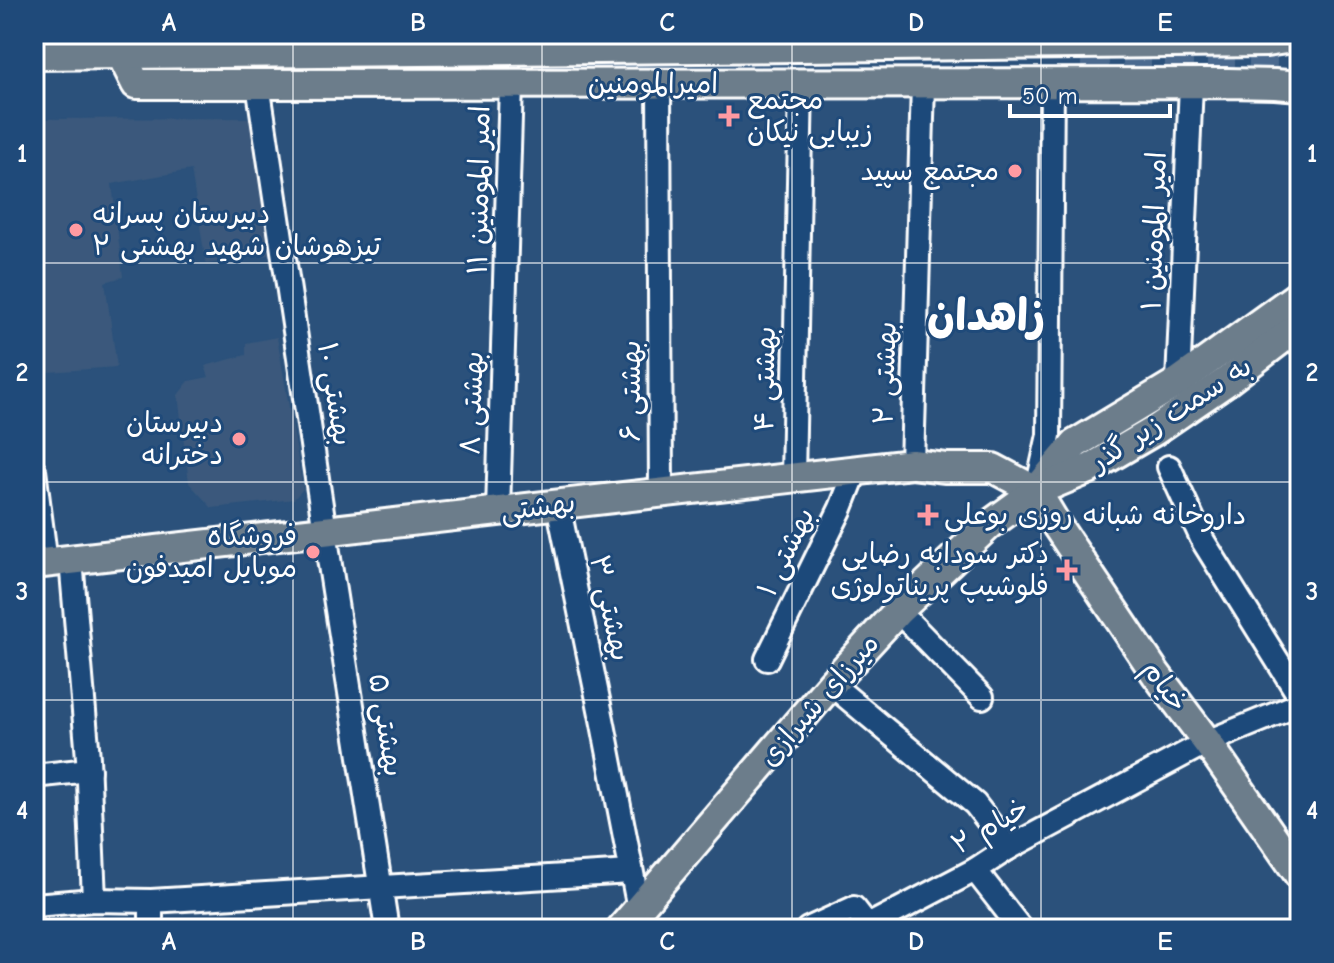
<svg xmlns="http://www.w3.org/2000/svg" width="1334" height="963" font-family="'Comic Neue','Playpen Sans Arabic',sans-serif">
  <rect width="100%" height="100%" fill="#2b517b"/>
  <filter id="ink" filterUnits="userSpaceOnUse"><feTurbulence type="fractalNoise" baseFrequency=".0125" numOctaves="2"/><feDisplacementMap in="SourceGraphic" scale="16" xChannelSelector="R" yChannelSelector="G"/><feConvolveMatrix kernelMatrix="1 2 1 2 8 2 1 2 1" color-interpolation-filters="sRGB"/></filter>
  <g filter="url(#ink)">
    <g fill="#3a597c">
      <path d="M255,118l20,136 -69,10 -15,-94 -79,14 11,93 -18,5 12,85 -83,6v-254z"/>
      <path d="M277,337l26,152 -9,10 -82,9 -23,-25 -11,-88 11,-14 20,-4 -4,-11 41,-11v-12z"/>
    </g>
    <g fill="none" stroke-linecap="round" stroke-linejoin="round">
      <path stroke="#4b6b8f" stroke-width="28" stroke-dasharray="28 14" stroke-linecap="butt" d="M1081,60l219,3"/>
      <defs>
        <g id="minor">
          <path d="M258,84l72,481 57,364"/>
          <path d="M659,84l2,408"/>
          <path d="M1178,382l13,-298"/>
          <path d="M912,464l11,-380"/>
          <path d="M1169,467l34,74 97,156"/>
          <path d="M34,470l12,93"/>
          <path d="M793,477l8,-393"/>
          <path d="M1037,489l12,-54 3,-351"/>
          <path d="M558,504l45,220 36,185"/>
          <path d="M498,511l13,-427"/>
          <path d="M71,560l17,198 6,142"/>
          <path d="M898,611l84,86"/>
          <path d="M767,659l74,-151 15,-38"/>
          <path d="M831,684l144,120 24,31 8,14"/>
          <path d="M34,776l55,-6"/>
          <path d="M975,870l46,59"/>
          <path d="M151,901v28"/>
          <path d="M34,905l60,-5 57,1 480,-29"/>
          <path d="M808,929l46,-21 14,18 107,-56 32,-21 200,-107 93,-38"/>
        </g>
        <g id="major">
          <path d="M121,54l15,30 1092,-1 47,1 25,2"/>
          <path d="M34,55l1232,-13 34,-5"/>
          <path d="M1039,487l36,-43 103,-62 122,-88"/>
          <path d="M1036,491l21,35 99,148 51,68 93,134"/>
          <path d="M34,564l878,-100 34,4h47l43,23"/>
          <path d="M621,929l210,-245 67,-73 91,-86 47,-34 53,-22 65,-38 73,-50 73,-56"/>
        </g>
      </defs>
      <use href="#minor" stroke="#fff" stroke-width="28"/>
      <use href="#major" stroke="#fff" stroke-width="34"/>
      <use href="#minor" stroke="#1f4a7a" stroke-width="22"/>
      <use href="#major" stroke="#6c7d8b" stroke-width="28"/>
    </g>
  </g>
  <path fill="none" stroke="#fff" stroke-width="2" stroke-opacity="0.55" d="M293,34v895M542,34v895M792,34v895M1041,34v895M34,263h1266M34,482h1266M34,700h1266"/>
  <g fill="#ff9aa2" stroke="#1f4a7a" stroke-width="3">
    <path d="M725 104h8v8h8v8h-8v8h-8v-8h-8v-8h8z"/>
    <circle cx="1015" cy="171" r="8"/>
    <circle cx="76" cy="230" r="8"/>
    <circle cx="239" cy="439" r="8"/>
    <path d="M924 503h8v8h8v8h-8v8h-8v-8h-8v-8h8z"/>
    <circle cx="313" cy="552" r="8"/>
    <path d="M1063 558h8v8h8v8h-8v8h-8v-8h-8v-8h8z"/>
  </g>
  <g text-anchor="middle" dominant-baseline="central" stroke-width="6" stroke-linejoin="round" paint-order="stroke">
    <g font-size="28" fill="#fff" stroke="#1f4a7a">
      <text x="653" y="84">امیرالمومنین</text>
      <text transform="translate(479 190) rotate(-89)">امیر المومنین ۱۱</text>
      <text transform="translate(1154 231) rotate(-88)">امیر المومنین ۱</text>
      <text transform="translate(885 373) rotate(-88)">بهشتی ۲</text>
      <text transform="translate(765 379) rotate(-89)">بهشتی ۴</text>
      <text transform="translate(631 391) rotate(-90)">بهشتی ۶</text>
      <text transform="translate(335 394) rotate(81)">بهشتی ۱۰</text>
      <text transform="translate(472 403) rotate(-88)">بهشتی ۸</text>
      <text transform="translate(1171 414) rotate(-33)">به سمت زیر گذر</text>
      <text transform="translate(538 507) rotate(-7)">بهشتی</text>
      <text transform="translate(786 552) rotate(-64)">بهشتی ۱</text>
      <text transform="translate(610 608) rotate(78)">بهشتی ۳</text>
      <text transform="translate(1165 686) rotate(54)">خیام</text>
      <text transform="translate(819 700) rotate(-49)">میرزای شیرازی</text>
      <text transform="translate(386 725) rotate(81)">بهشتی ۵</text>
      <text transform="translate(990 826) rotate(-30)">خیام ۲</text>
    </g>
    <g font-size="28" fill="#fff" stroke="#1f4a7a" text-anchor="end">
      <text x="747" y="100" text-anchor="start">مجتمع<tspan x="747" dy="32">زیبایی نیکان</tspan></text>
      <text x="999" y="171">مجتمع سپید</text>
      <text x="92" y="214" text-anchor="start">دبیرستان پسرانه<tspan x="92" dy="32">تیزهوشان شهید بهشتی ۲</tspan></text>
      <text x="223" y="423">دبیرستان<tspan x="223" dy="32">دخترانه</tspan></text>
      <text x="944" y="515" text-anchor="start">داروخانه شبانه روزی بوعلی</text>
      <text x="297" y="536">فروشگاه<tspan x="297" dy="32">موبایل امیدفون</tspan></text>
      <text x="1049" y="554">دکتر سودابه رضایی<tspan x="1049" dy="32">فلوشیپ پریناتولوژی</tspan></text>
    </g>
    <g font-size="44" font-weight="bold" fill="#fff" stroke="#1f4a7a">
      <text x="986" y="315">زاهدان</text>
    </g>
  </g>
  <rect width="1334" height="963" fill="none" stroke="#1f4a7a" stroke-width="88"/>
  <path d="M1010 104v12h160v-12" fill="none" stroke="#ffffff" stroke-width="4"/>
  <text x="1022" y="104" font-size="24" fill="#ffffff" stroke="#1f4a7a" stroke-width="6" paint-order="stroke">50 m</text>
  <rect x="44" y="44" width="1246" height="875" fill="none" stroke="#fff" stroke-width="3"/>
  <g font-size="26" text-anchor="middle" font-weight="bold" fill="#fff">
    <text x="169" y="31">A</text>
    <text x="418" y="31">B</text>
    <text x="667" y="31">C</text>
    <text x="916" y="31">D</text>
    <text x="1165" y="31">E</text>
    <text x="22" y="162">1</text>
    <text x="1312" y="162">1</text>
    <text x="22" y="381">2</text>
    <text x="1312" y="381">2</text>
    <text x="22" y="600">3</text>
    <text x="1312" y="600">3</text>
    <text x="22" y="819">4</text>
    <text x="1312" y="819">4</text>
    <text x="169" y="950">A</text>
    <text x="418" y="950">B</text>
    <text x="667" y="950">C</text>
    <text x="916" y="950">D</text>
    <text x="1165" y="950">E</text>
  </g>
</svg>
